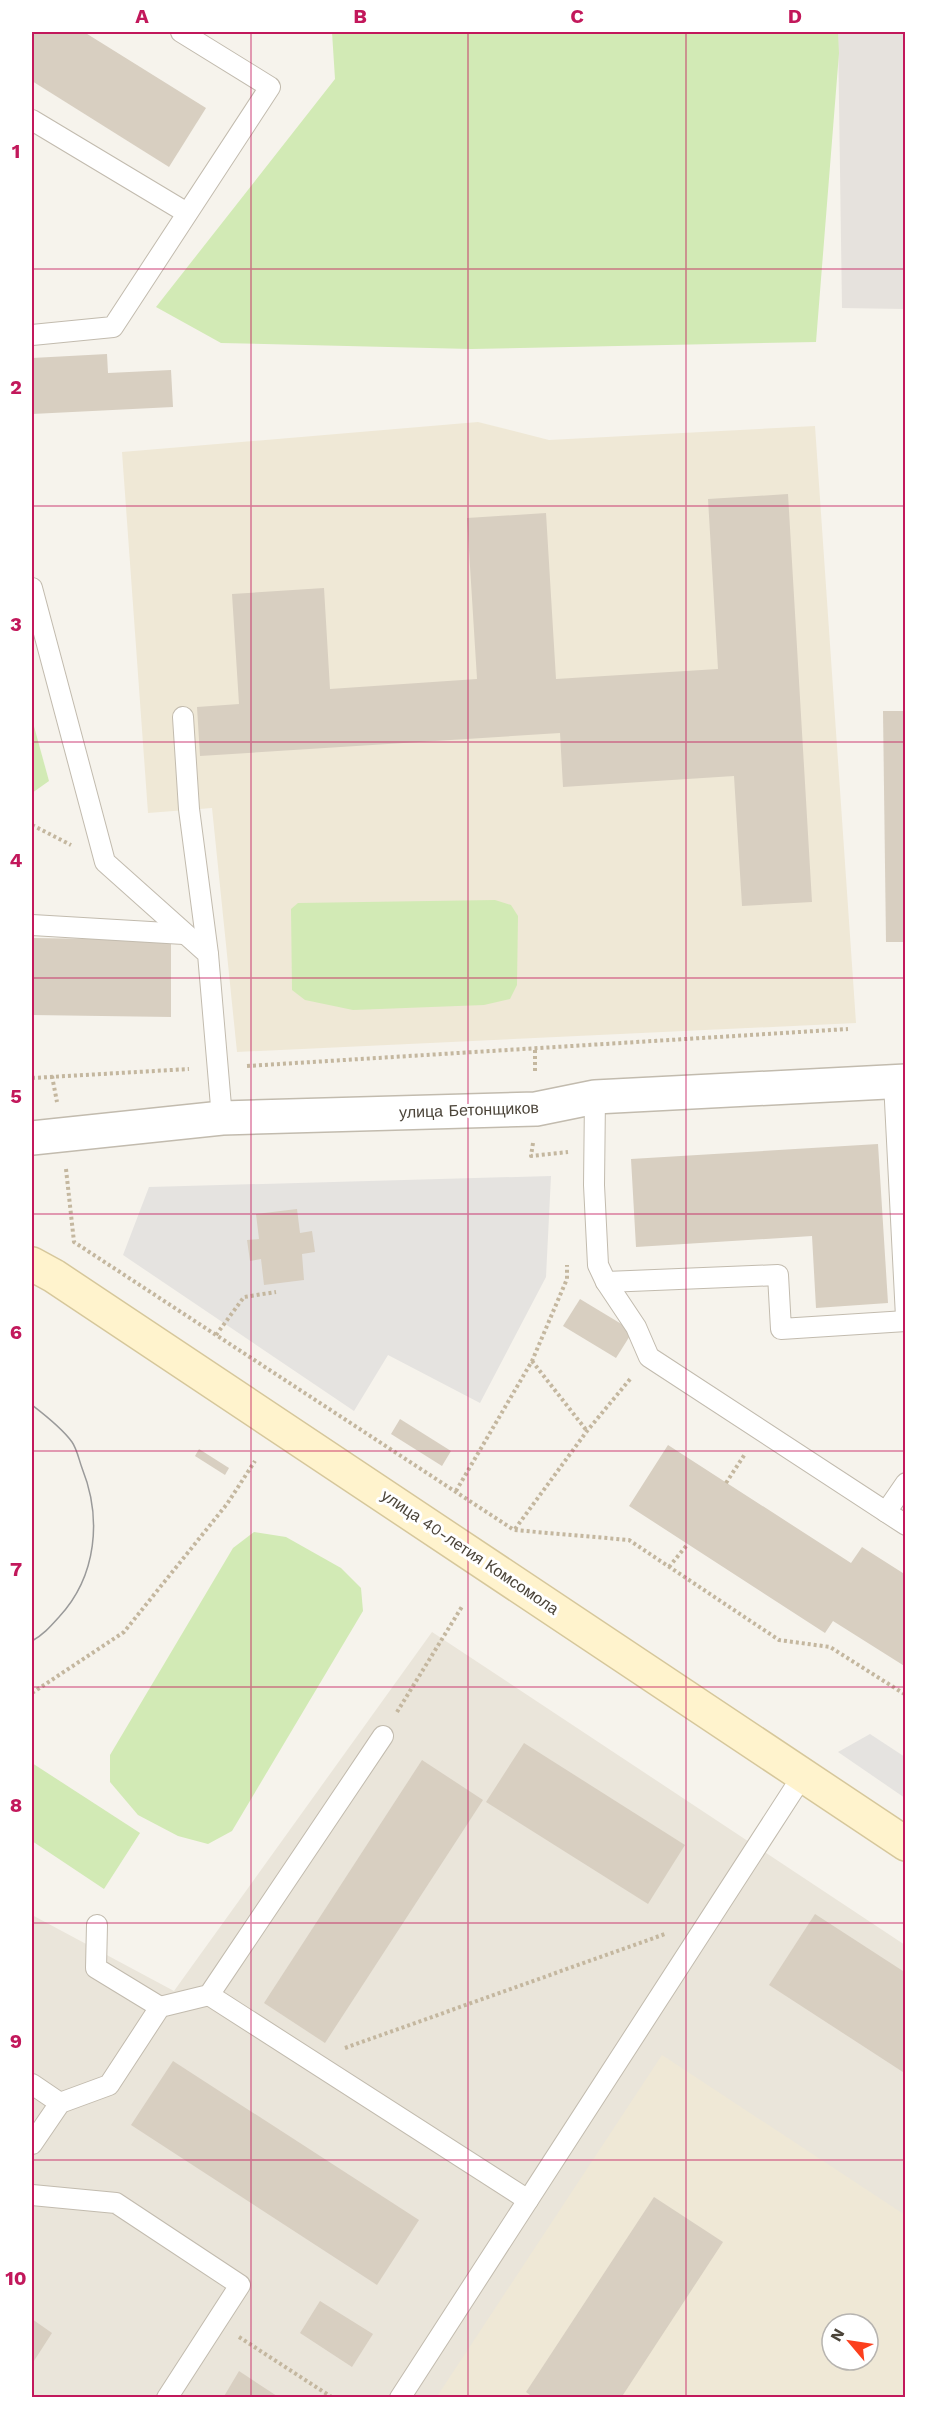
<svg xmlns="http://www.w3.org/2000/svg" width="937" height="2429" font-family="'Work Sans',sans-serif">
  <rect width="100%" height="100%" fill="#f6f3ec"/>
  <path fill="#eae5da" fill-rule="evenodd" d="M432,1632l473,313v452h-873v-482l142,76zM832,2324h36v36h-36z"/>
  <path fill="#e6e2dd" d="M838,32h67v277l-63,-1z"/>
  <g fill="#efe8d6" fill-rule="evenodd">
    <path d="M478,422l71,18 266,-14 41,597 -619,29 -25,-244 -64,5 -26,-361z"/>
    <path d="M662,2055l243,160v182l-469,1zM832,2324h36v36h-36z"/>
  </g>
  <g fill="#d2eab5">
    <path d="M332,32h506l1,21 -23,289 -345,7 -250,-6 -65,-36 179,-228z"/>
    <path d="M32,719l17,62 -17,12z"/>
    <path d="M495,900l16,5 7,11 -1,69 -7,14 -26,6 -131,5 -48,-10 -13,-10 -1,-81 7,-6z"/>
    <path d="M254,1532l32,5 55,31 20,20 2,23 -131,220 -24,13 -30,-8 -40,-21 -28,-33v-27l123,-207z"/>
    <path d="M32,1763l108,70 -36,56 -72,-48z"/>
  </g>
  <g fill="#e5e3e0">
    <path d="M551,1176l-5,101 -66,126 -92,-48 -34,56 -231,-156 26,-68z"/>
    <path d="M870,1734l35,23v41l-67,-46z"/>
  </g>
  <g fill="#d8cfc1">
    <path d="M32,32h52l122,76 -37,59 -137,-86z"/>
    <path d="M107,354l1,19 63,-3 2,37 -141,7v-56z"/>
    <path d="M788,494l24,408 -70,4 -8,-130 -171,11 -3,-54 -360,23 -3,-49 42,-3 -7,-110 92,-6 6,101 147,-10 -10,-161 79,-5 10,166 162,-10 -10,-170z"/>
    <path d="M883,711h23v231h-20z"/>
    <path d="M32,938l139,2v77l-139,-2z"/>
    <path d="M878,1144l10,159 -72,5 -4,-72 -176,11 -5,-88z"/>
    <path d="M297,1209l3,24 12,-2 3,21 -13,2 2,26 -40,5 -3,-26 -11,2 -3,-21 12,-1 -3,-25z"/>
    <path d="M580,1299l53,32 -17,27 -53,-32z"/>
    <path d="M400,1419l51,32 -9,15 -51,-32z"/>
    <path d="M668,1445l183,118 11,-16 44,28v92l-73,-46 -8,12 -196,-127z"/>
    <path d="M199,1449l30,19 -4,7 -30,-19z"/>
    <path d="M524,1743l161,102 -37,59 -162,-102z"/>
    <path d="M422,1760l61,40 -158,243 -61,-40z"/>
    <path d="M815,1914l91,59v101l-137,-89z"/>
    <path d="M173,2061l246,159 -42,65 -246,-160z"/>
    <path d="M654,2197l69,45 -102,156h-87l-8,-6z"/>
    <path d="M320,2301l53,33 -21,33 -52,-34z"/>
    <path d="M32,2319l20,14 -20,31z"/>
    <path d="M239,2371l41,27h-57z"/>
  </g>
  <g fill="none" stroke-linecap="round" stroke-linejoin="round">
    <defs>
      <g id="lane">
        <path d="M32,120l155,93"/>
        <path d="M32,335l81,-8 157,-240 -89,-55"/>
        <path d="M32,588l73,274 103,92 14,164"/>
        <path d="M183,717l6,92 19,145"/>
        <path d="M32,925l152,9"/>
        <path d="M894,1082l12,235"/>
        <path d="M595,1097l-1,88 4,80 8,17 30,45 13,30 257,168"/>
        <path d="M606,1282l172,-7 3,54 125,-8"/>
        <path d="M886,1512l20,-29"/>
        <path d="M97,1925l-1,43 64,39"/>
        <path d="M209,1995l319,205"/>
        <path d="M32,2084l28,19"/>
        <path d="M32,2144l28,-41 49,-18 51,-78 49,-12 174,-259"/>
        <path d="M32,2195l84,8 124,82 -73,113"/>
        <path d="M400,2398l403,-623"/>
      </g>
      <path id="street" d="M32,1138l190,-20 314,-9 59,-12 311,-16"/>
      <path id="secondary" d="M32,1264l22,12 852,568"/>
    </defs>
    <use href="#lane" stroke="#c2bbae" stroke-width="22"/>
    <use href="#street" stroke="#c2bbae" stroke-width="36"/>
    <use href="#secondary" stroke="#d6c79b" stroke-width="36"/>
    <g stroke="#c4b79f" stroke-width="4" stroke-dasharray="3 3" stroke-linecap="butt">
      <path d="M32,825l39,20"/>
      <path d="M535,1050v22"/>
      <path d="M247,1066l601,-37"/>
      <path d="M52,1076l5,26"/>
      <path d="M32,1078l157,-9"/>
      <path d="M533,1143l-2,13 37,-4"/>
      <path d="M66,1169l8,73 440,288 115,10 150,100 51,7 76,48"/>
      <path d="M216,1335l28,-38 32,-5"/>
      <path d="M532,1361l55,70"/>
      <path d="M726,1483l19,-29"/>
      <path d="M456,1491l76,-130 35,-82v-14"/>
      <path d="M515,1529l72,-98 44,-53"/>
      <path d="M669,1567l18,-22"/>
      <path d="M32,1693l92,-61 103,-128 28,-43"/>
      <path d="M397,1712l66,-107"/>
      <path d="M345,2048l320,-114"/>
      <path d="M239,2337l94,61"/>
    </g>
    <use href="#lane" stroke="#fff" stroke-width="20"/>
    <use href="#street" stroke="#fff" stroke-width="33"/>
    <use href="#secondary" stroke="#fff3cd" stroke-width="33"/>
    <path stroke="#9a9a9a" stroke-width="1.5" d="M32,1405c13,10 30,23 40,37 5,7 7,18 10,26 20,50 15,108 -23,149 -9,10 -16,18 -27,24"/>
  </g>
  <path fill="none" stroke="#c2185b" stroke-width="1.5" stroke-opacity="0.55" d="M251,32v2366M468,32v2366M686,32v2366M32,269h874M32,506h874M32,742h874M32,978h874M32,1214h874M32,1451h874M32,1687h874M32,1923h874M32,2160h874"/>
  <g text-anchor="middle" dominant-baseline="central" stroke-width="6" stroke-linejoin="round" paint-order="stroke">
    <g font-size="16" fill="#4b4439" stroke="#fff">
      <text transform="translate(469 1110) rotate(-2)">улица Бетонщиков</text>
      <text transform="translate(470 1552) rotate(34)">улица 40-летия Комсомола</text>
    </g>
  </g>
  <rect width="937" height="2429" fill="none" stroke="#ffffff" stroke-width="66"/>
  <g transform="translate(850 2342) rotate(299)"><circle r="28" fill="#ffffff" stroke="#b7b4b0" stroke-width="1.5"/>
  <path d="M0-4.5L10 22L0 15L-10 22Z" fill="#fc3f1d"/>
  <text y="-9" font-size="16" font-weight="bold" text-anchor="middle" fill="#4b4439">N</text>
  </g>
  <rect x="33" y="33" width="871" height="2363" fill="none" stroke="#c2185b" stroke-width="2"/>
  <g font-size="20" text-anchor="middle" font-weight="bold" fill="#c2185b">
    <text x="142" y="23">A</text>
    <text x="360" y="23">B</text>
    <text x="577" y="23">C</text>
    <text x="795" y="23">D</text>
    <text x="16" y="158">1</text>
    <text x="16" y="394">2</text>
    <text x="16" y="631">3</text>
    <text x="16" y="867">4</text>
    <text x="16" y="1103">5</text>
    <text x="16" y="1339">6</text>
    <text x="16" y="1576">7</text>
    <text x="16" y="1812">8</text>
    <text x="16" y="2048">9</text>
    <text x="16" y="2285">10</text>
  </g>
</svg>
